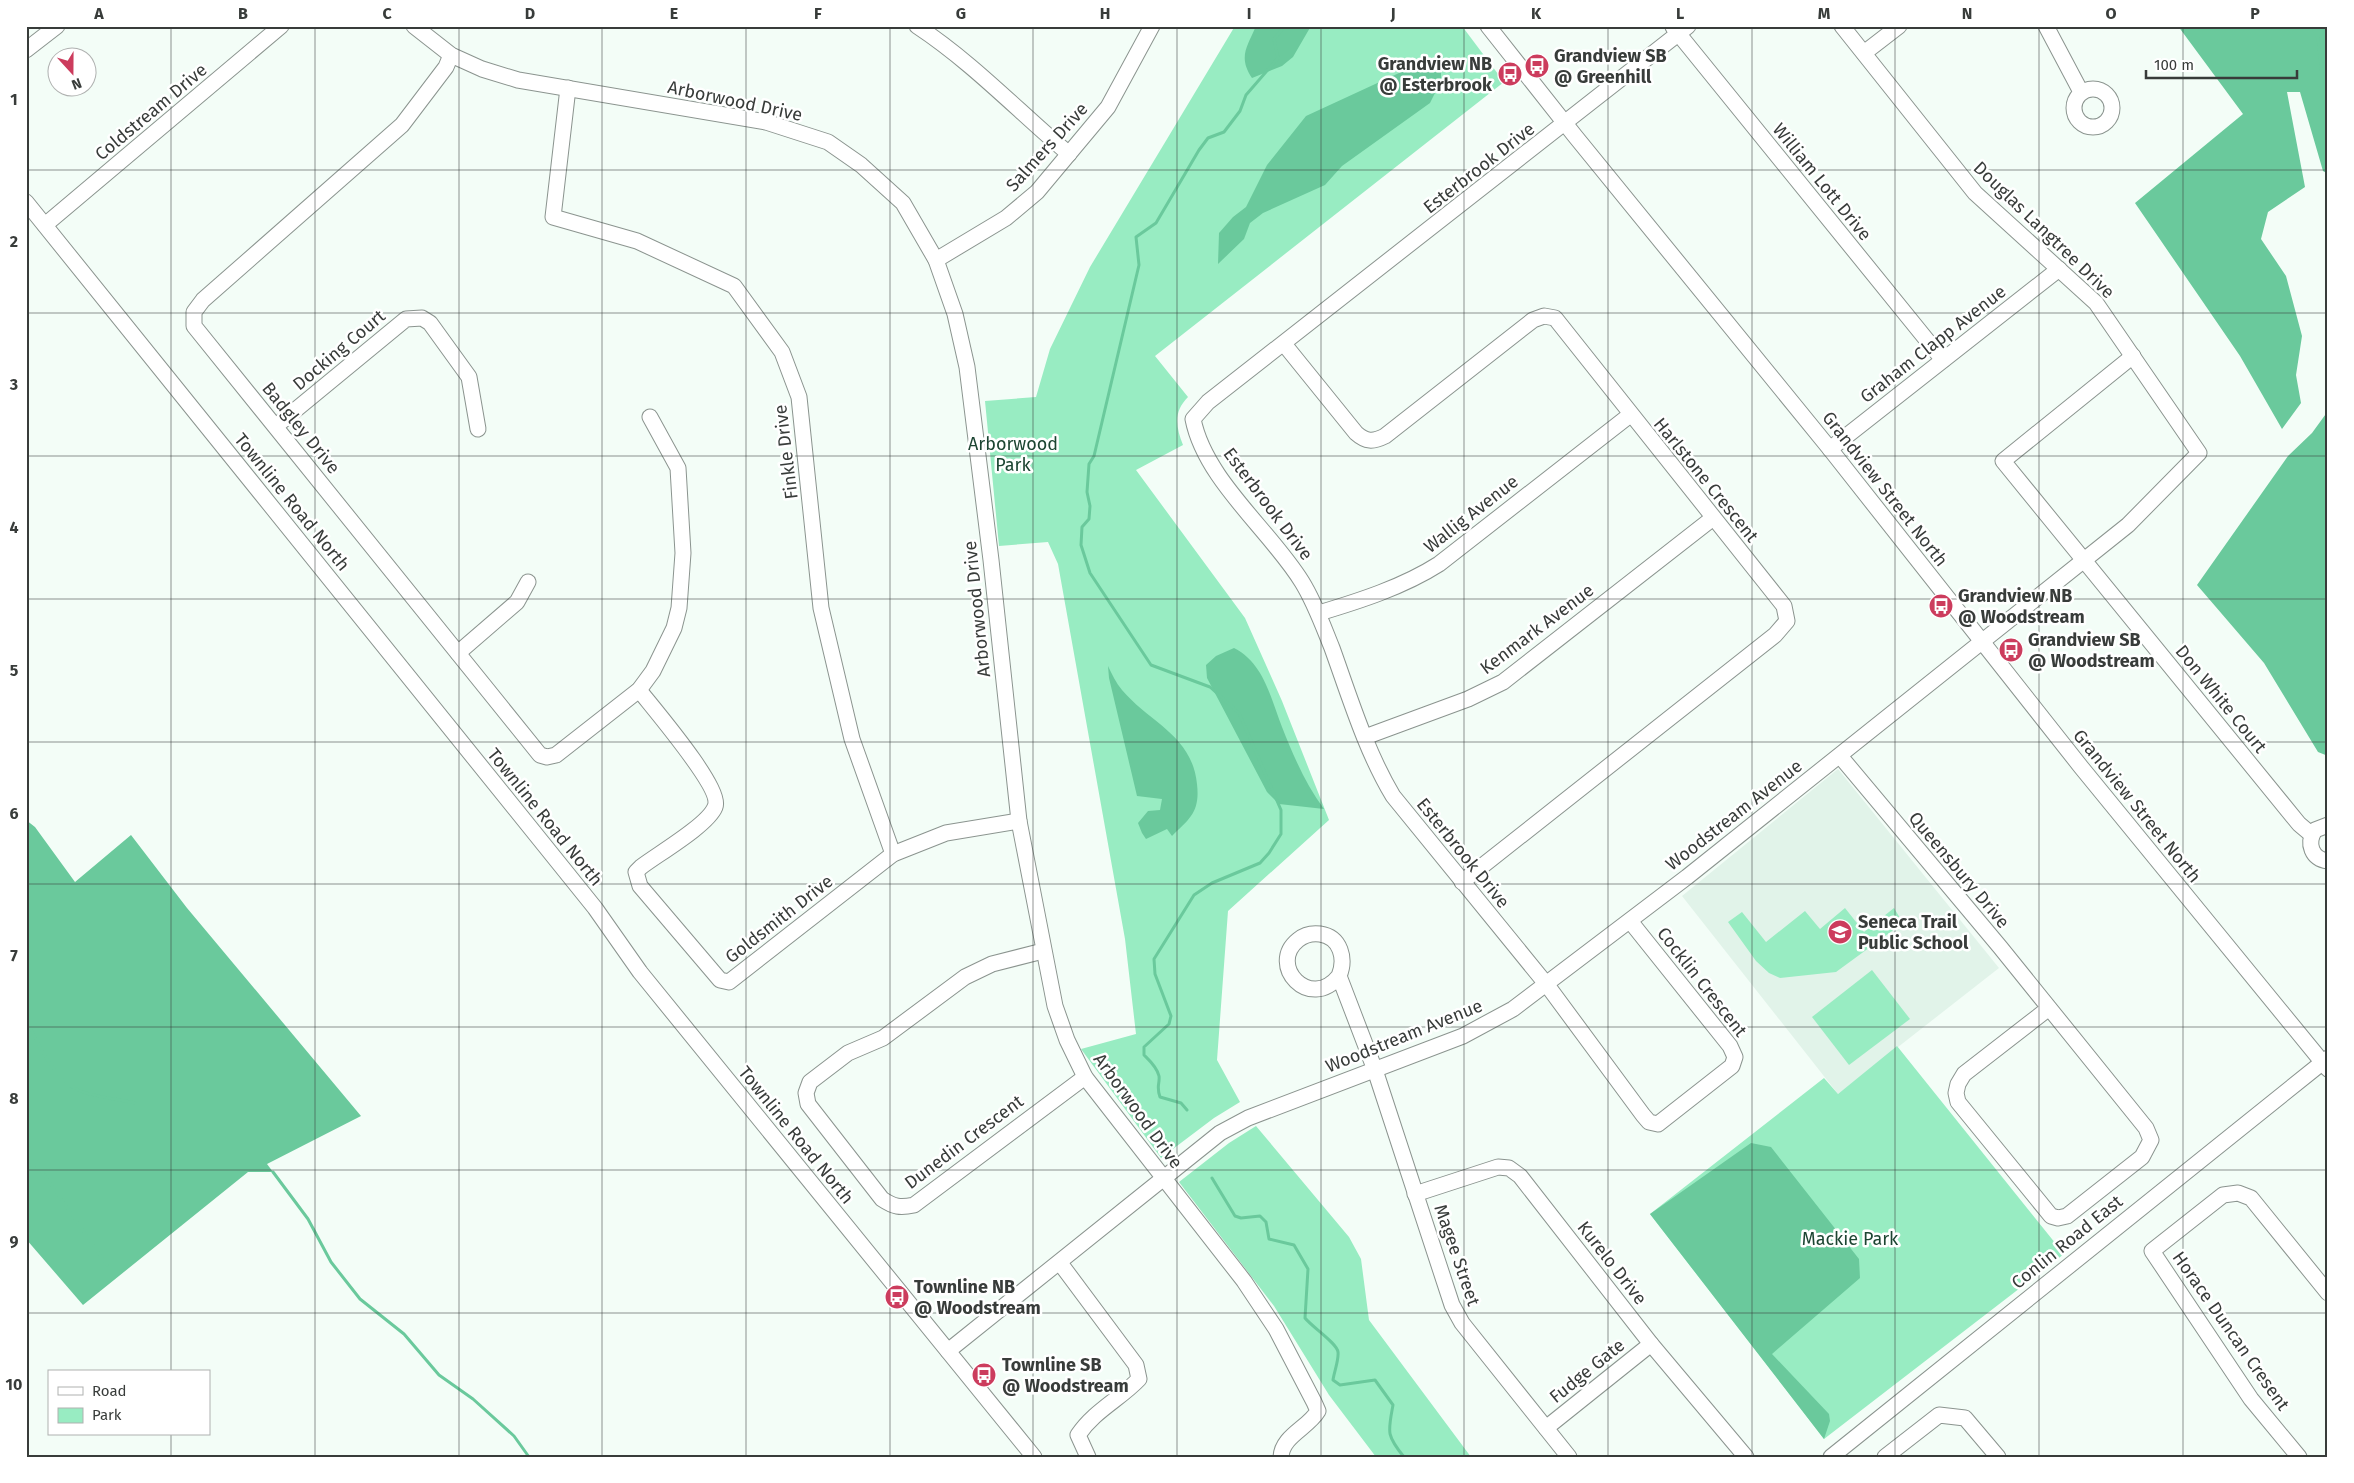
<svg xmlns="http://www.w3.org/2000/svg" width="2354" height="1483" font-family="'Fira Sans',sans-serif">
  <rect width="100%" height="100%" fill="#f3fdf7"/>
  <path fill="#e1f3e9" d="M1838,769l161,199 -161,126 -156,-198z"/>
  <g fill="#98ecc2">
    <path d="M1235,26h227l42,56 -349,274 33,41c-15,15 -12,30 -5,48l-47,25 109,148 37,83 47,119 -101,91 -11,149 23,42 -26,16 -53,40 -80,-109 55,-15 -11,-95 -67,-375 -10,-22 -49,4 -14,-145 51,-4 14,-48 40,-82z"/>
    <path d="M1845,908l19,24 30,-24 9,15 -67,49 -56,6 -11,-5 -13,-12 -28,-39 14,-10 24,30 39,-31 15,18z"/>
    <path d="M1872,970l38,49 -61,46 -37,-48z"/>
    <path d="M1897,1046l167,208 -240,185 -174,-225 174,-136 14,16z"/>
    <path d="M1256,1126l93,111 12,22 8,61 102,137h-95l-47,-62 -55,-89 -95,-124 50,-39z"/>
  </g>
  <g fill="#6ac99c">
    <path d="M1256,26h55l-18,31 -11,9 -30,12c-14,-21 -5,-31 4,-52z"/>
    <path d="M2178,26h150v148l-5,-3 -23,-79h-13l18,95 -37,25 -7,27 25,37 16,60 -6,39 5,28 -19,26 -42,-73 -105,-153 108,-89z"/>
    <path d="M1425,61l16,8v12l-11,22 -88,63 -17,19 -62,28 -13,10 -6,16 -26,25 1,-31 14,-16 13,-10 21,-42 39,-49z"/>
    <path d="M2328,411v345l-10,-4 -54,-89 -67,-78 91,-129 24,-23z"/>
    <path d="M1234,648c30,15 37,51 48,79 11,28 24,58 42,82l-45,-5 -12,-12 -60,-114 -1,-13 10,-9z"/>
    <path d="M1108,666c4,8 8,17 14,24 28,33 70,45 75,94 3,27 -6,34 -25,52l-5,-7 -21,10 -4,-6 -4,-10 10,-12 12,-1 2,-11 -25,-3 -28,-118z"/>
    <path d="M26,820l9,7 40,55 56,-47 56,73 174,208 -94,48 6,8h-25l-165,133 -57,-66z"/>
    <path d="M1751,1143l20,4 88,112 1,19 -88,76 57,60 1,7 -6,18 -174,-225z"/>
  </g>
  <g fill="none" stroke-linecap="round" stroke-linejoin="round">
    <g stroke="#6ac99c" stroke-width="3">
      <path d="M2312,26l6,12 4,38 6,5"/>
      <path d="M26,1019c11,23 27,59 52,71 16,7 39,9 57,13"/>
      <path d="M1187,1110l-6,-7 -21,-6c-4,-11 0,-13 -1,-21 -2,-9 -10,-16 -15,-21v-8l25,-23 2,-8 -16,-42 -1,-15 40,-64 18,-12 48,-20 9,-10 12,-19v-24l-42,-97 -29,-26 -59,-22 -61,-92 -9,-28 1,-18 7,-8 1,-13 -3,-14 2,-28 5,-8 45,-191 -3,-28 20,-14 43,-73 9,-12 16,-6 16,-21 6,-16 32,-37 -4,-19 11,-13"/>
      <path d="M26,1153l17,20 64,92"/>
      <path d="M273,1172l35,47 23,43 29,37 44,35 35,41 34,24 41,37 15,21"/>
      <path d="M1212,1178l23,38 6,2 19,-2 6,6 3,17 25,6 14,24 -3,49c7,9 32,25 33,34 1,8 -4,20 -5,28l7,5 35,-5 18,25c-5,27 -7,30 11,52"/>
    </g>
    <defs>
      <g id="minor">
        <path d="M414,26l37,29 31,14 36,11 248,42 62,20 33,23 42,38 33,57 19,54 12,53 24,193 28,261 36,185 12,34 18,37 159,204 32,48 38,73 4,9c-10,17 -36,25 -37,46"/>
        <path d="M917,26c56,37 101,85 152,128"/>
        <path d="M1488,26l87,110 255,313 251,318 247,302"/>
        <path d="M2046,26l35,66"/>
        <path d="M1673,27l270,333"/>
        <path d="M26,50l31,-24"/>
        <path d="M1864,53l35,-27"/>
        <path d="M451,55l-5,12 -44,58 -199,175 -9,12v14l346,429 7,2 9,-2 83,-65 14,-19 21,-43 5,-20 4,-55 -5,-85 -28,-51"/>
        <path d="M568,88l-15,129 84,24 97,45 48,66 17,45 22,211 31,131 41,115"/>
        <circle cx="2093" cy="108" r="19"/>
        <path d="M26,202l569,706 45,64 394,485"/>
        <path d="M45,225l236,-199"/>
        <path d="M936,260l70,-42 31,-26 71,-85 44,-81"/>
        <path d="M1284,344l72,89c10,9 17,9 29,3l148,-116 11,-4 11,2 229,288 3,15 -12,14 -313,247"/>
        <path d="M2133,356l-130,105 296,363 13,11"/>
        <path d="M276,426l130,-107 16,-1 8,5 39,54 9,52"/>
        <path d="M1830,449l229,-180"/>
        <path d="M1319,613c40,-12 84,-26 120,-49l191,-149"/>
        <path d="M458,653l59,-51 11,-20"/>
        <path d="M639,690c14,18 84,99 76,117 -7,18 -57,47 -74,60l-5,5 4,14 80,94 9,2 164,-128 53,-21 73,-12"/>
        <path d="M1365,737l103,-38 35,-17 210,-164"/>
        <path d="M1840,756l160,191 146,181 5,12 -9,17 -75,59 -9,2 -7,-2 -93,-114 -2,-9 2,-9 6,-10 85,-66"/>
        <path d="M2328,825l-13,5c-9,14 -3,29 13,31"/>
        <path d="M1630,921l100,125 5,11 -3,9 -74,58 -9,-2 -6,-7 -96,-130 -154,-189c-27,-45 -43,-98 -61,-148 -9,-22 -17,-45 -30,-66 -32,-52 -97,-102 -109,-163l15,-17 480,-376"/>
        <path d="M1043,951l-51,13 -27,13 -82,61 -35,15 -38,29 -4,11 2,11 74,95c12,8 18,9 32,6l171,-128"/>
        <path d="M1339,976c-29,36 -72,-11 -41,-36 6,-5 14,-7 22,-6 21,3 26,25 19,42l36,94 77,235 10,18 107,134"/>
        <path d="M1415,1194l83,-27 11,1 11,8 131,168 95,113"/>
        <path d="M1060,1263l76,102 3,14c-19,20 -45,32 -61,56l10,22"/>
        <path d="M948,1351l272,-218 28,-15 215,-82 50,-27 174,-132 441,-352 71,-72 -103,-150 -121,-110 -133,-167"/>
        <path d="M1546,1428l105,-84"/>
        <path d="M1831,1457l497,-399"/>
        <path d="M1885,1457l54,-42 26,3 33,39"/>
        <path d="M2299,1457l-48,-58 -99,-148 71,-56 15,-2 13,5 77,95"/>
      </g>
    </defs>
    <use href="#minor" stroke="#8b948f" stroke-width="17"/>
    <use href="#minor" stroke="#fff" stroke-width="15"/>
  </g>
  <path fill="none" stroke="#383c3a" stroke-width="1" stroke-opacity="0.55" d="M171,26v1346M315,26v1431M459,26v1431M602,26v1431M746,26v1431M890,26v1431M1033,26v1431M1177,26v1431M1321,26v1431M1464,26v1431M1608,26v1431M1752,26v1431M1895,26v1431M2039,26v1431M2183,26v1431M26,170h2302M26,313h2302M26,456h2302M26,599h2302M26,742h2302M26,884h2302M26,1027h2302M26,1170h2302M26,1313h2302M171,1434v23"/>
  <defs>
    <symbol id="bus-disc" viewBox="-11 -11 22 22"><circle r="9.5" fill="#cc3c5d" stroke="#fff"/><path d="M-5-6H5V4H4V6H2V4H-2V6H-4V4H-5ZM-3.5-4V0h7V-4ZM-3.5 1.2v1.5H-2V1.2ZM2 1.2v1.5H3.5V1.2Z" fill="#fff"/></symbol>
    <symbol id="school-disc" viewBox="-11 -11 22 22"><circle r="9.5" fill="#cc3c5d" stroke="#fff"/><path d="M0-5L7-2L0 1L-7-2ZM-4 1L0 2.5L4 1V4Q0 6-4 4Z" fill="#fff"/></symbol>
  </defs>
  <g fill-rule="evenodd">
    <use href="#bus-disc" x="1523" y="52" width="28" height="28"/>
    <use href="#bus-disc" x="1496" y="60" width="28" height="28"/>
    <use href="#bus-disc" x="1927" y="592" width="28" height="28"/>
    <use href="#bus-disc" x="1997" y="636" width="28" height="28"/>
    <use href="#school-disc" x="1826" y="918" width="28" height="28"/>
    <use href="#bus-disc" x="883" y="1283" width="28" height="28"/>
    <use href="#bus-disc" x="970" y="1361" width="28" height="28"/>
  </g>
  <g text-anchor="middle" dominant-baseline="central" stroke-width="5" stroke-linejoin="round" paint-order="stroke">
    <g font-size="18" font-weight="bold" fill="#383c3a" stroke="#fff" text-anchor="start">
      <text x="1554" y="56">Grandview SB<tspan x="1554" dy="21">@ Greenhill</tspan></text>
      <text x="1492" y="64" text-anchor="end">Grandview NB<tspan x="1492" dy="21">@ Esterbrook</tspan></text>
      <text x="1958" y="596">Grandview NB<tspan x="1958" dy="21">@ Woodstream</tspan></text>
      <text x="2028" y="640">Grandview SB<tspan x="2028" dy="21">@ Woodstream</tspan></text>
      <text x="1858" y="922">Seneca Trail<tspan x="1858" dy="21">Public School</tspan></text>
      <text x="914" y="1287">Townline NB<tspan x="914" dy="21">@ Woodstream</tspan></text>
      <text x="1002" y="1365">Townline SB<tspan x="1002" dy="21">@ Woodstream</tspan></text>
    </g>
    <g font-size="18" fill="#383c3a" stroke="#fff">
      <text transform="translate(735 101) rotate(12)">Arborwood Drive</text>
      <text transform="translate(151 112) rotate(-40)">Coldstream Drive</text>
      <text transform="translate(1047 147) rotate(-48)">Salmers Drive</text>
      <text transform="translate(1479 168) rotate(-38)">Esterbrook Drive</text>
      <text transform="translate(1822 182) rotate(51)">William Lott Drive</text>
      <text transform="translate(2044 230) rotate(44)">Douglas Langtree Drive</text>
      <text transform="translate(1933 344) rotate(-38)">Graham Clapp Avenue</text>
      <text transform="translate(339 350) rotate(-40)">Docking Court</text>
      <text transform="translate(301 428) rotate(51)">Badgley Drive</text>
      <text transform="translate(786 452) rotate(-97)">Finkle Drive</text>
      <text transform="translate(1706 480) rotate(51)">Harlstone Crescent</text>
      <text transform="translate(1885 489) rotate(52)">Grandview Street North</text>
      <text transform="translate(292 502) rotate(51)">Townline Road North</text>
      <text transform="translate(1268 504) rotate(53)">Esterbrook Drive</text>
      <text transform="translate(1471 514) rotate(-38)">Wallig Avenue</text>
      <text transform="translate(977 609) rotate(-96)">Arborwood Drive</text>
      <text transform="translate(1537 629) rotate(-37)">Kenmark Avenue</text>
      <text transform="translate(2221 699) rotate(51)">Don White Court</text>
      <text transform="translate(2137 806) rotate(51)">Grandview Street North</text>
      <text transform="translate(1734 815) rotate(-38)">Woodstream Avenue</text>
      <text transform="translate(545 817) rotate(51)">Townline Road North</text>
      <text transform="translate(1463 853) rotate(51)">Esterbrook Drive</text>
      <text transform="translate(1959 870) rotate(50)">Queensbury Drive</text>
      <text transform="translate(779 919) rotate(-38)">Goldsmith Drive</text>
      <text transform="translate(1702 982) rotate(52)">Cocklin Crescent</text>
      <text transform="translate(1404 1036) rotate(-22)">Woodstream Avenue</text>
      <text transform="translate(1138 1111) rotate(54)">Arborwood Drive</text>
      <text transform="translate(796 1135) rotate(51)">Townline Road North</text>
      <text transform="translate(964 1142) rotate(-37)">Dunedin Crescent</text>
      <text transform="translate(2067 1242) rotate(-39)">Conlin Road East</text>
      <text transform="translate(1457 1255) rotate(71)">Magee Street</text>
      <text transform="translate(1612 1263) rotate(52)">Kurelo Drive</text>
      <text transform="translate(2231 1331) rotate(55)">Horace Duncan Cresent</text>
      <text transform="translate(1587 1371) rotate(-39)">Fudge Gate</text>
    </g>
    <g font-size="18" fill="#1c4532" stroke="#fff">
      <text x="1013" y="444">Arborwood<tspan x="1013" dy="21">Park</tspan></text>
      <text x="1850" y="1239">Mackie Park</text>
    </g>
  </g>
  <rect width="2354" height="1483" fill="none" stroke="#ffffff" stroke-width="55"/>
  <rect x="48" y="1370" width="162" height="65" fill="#ffffff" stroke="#afb1b0"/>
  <rect x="58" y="1387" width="25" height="8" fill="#ffffff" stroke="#afb1b0"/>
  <text x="92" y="1396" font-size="15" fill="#383c3a">Road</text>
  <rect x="58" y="1408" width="25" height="15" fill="#98ecc2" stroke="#afb1b0"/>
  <text x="92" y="1420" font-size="15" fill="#383c3a">Park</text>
  <g transform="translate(72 72) rotate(159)"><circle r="24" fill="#ffffff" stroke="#afb1b0"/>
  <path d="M0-4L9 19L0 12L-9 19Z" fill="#cc3c5d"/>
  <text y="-8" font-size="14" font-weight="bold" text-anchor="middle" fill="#383c3a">N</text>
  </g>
  <path d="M2146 70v8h151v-8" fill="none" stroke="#383c3a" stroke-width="2.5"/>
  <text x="2154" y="70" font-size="15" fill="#383c3a" stroke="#ffffff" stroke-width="4" paint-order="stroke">100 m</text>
  <rect x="28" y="28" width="2298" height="1428" fill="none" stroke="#383c3a" stroke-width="2"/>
  <g font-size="16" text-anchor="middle" font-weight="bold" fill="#383c3a">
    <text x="99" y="19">A</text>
    <text x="243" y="19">B</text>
    <text x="387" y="19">C</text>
    <text x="530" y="19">D</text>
    <text x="674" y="19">E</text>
    <text x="818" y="19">F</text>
    <text x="961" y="19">G</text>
    <text x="1105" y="19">H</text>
    <text x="1249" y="19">I</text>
    <text x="1393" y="19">J</text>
    <text x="1536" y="19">K</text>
    <text x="1680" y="19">L</text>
    <text x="1824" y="19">M</text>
    <text x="1967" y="19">N</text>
    <text x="2111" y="19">O</text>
    <text x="2255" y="19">P</text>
    <text x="14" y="105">1</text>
    <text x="14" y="247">2</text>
    <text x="14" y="390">3</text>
    <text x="14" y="533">4</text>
    <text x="14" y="676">5</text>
    <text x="14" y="819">6</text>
    <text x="14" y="961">7</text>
    <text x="14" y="1104">8</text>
    <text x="14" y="1247">9</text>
    <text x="14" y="1390">10</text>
  </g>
</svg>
